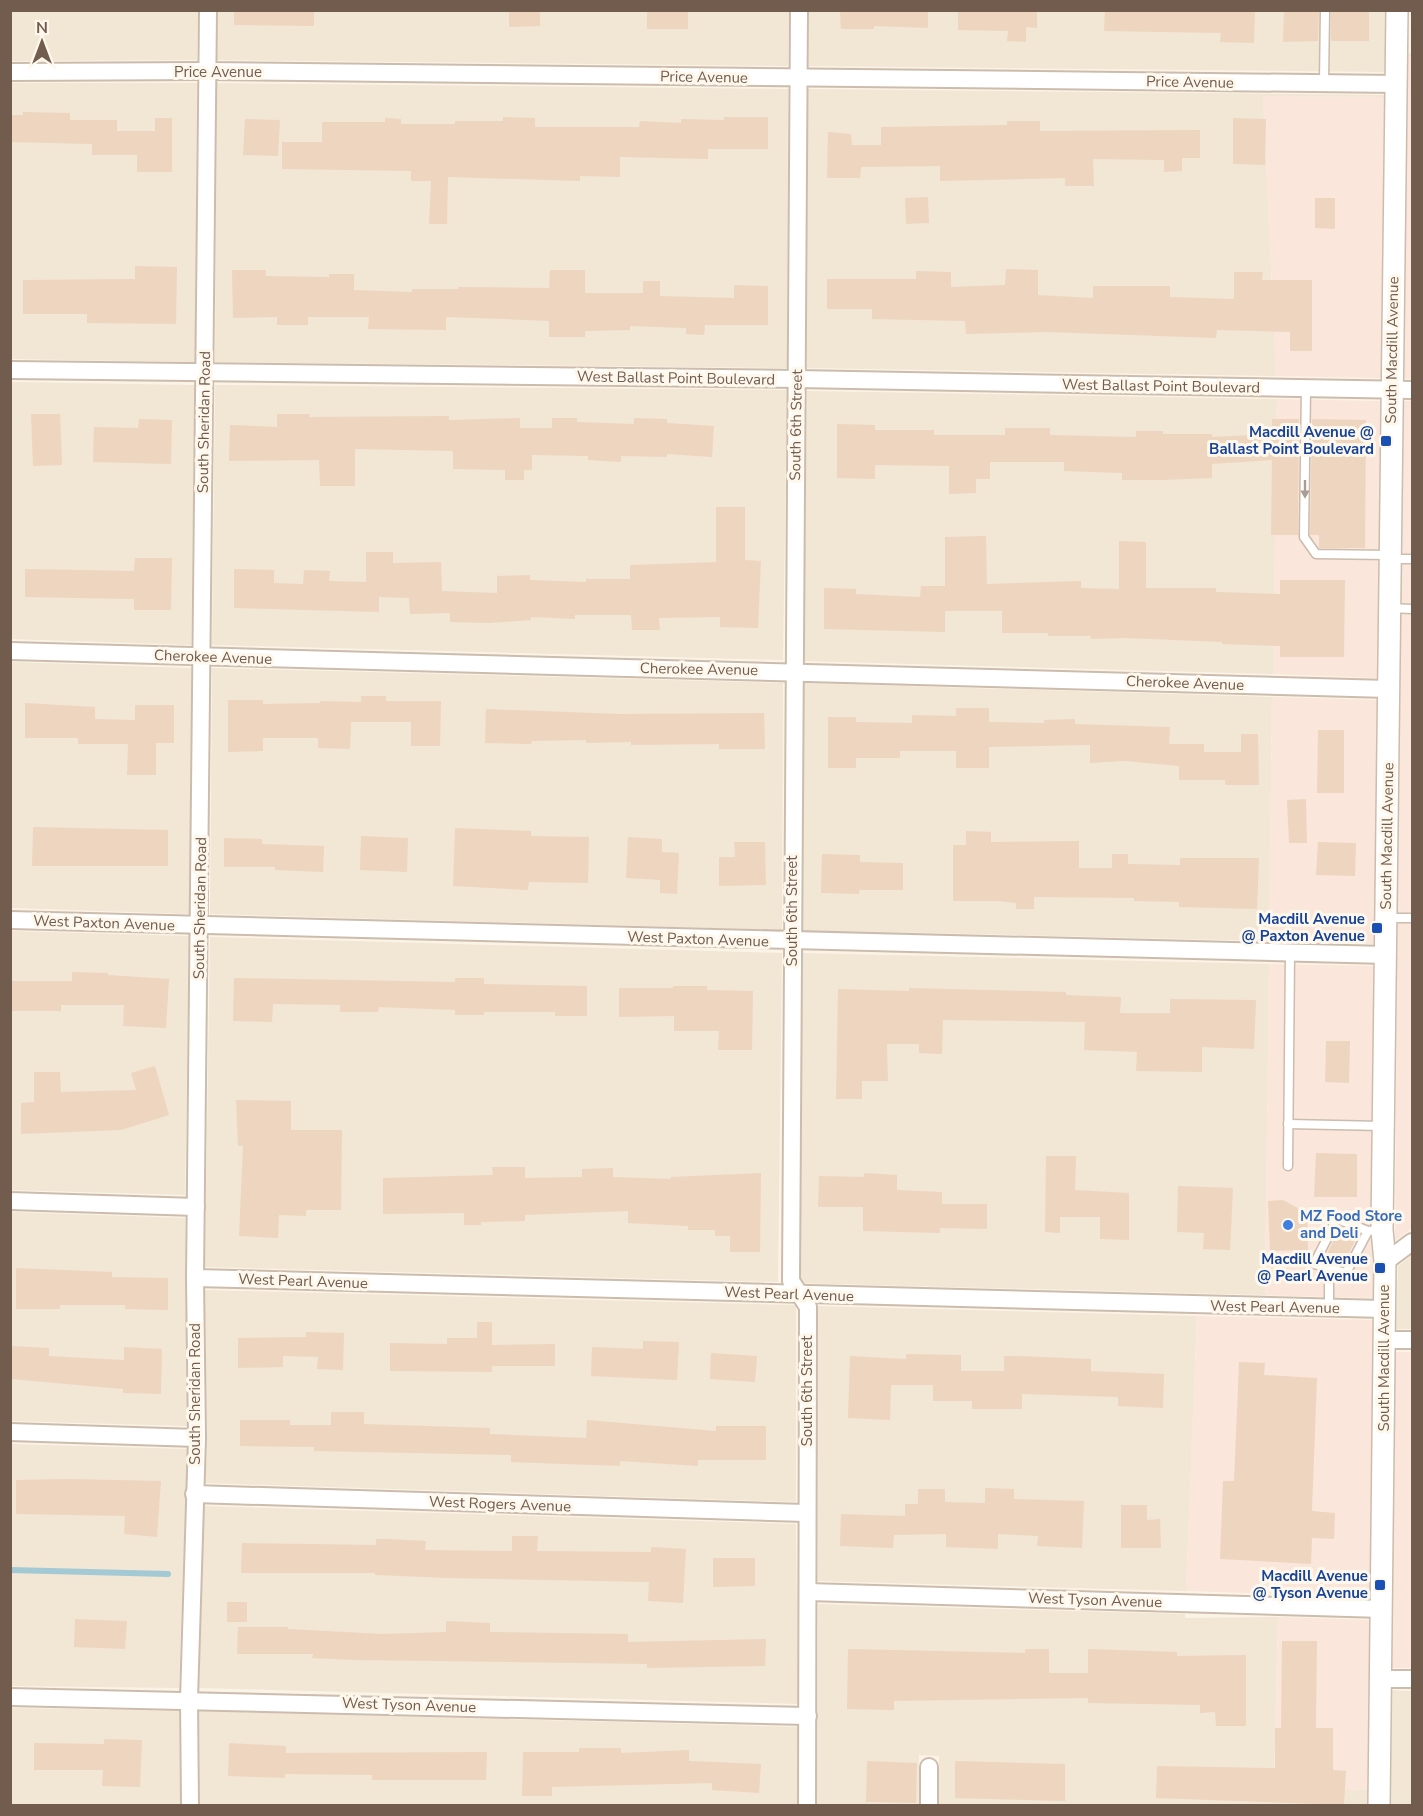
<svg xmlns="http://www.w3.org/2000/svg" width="1423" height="1816" font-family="'Nunito Sans',sans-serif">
  <rect width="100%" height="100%" fill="#fbf4e6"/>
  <g fill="#f2e6d5">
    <path d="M10,11h188l-1,49 -186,1z"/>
    <path d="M218,11h571l-1,55 -571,-6z"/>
    <path d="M809,11h578v61l-578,-6z"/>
    <path d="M11,83h186l-2,279 -184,-3z"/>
    <path d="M217,83l571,6 -1,279 -572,-6z"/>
    <path d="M808,89l579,6v2l-124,-1 13,280 -469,-8z"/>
    <path d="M11,382l184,3 -4,260 -180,-6z"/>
    <path d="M215,385l572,5 -4,270 -571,-15z"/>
    <path d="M807,391l470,8 -4,275 -470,-13z"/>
    <path d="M11,662l180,6 -1,246 -179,-6z"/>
    <path d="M212,668l571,15 -1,247 -572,-16z"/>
    <path d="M803,683l469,14 -3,244 -467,-11z"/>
    <path d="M11,931l178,5 -4,259 -174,-5z"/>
    <path d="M210,937l572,16 -4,329 -573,-15z"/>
    <path d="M802,953l467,11 -4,331 -467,-12z"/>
    <path d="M11,1212l174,6 2,208 -176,-5z"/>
    <path d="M1412,1255v74h-16l2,-63z"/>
    <path d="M205,1290l591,15v197l-591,-19 2,-34z"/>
    <path d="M816,1306l381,10 -11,275 -368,-10z"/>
    <path d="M11,1444l176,5 -8,239 -168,-2z"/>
    <path d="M204,1506l592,18 2,180 -599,-16z"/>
    <path d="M818,1604l367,10v4l93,-1 -4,169 95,4v16l-430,-1v-49l-20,-1v50l-102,1z"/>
    <path d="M1391,1690l21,1v114l-23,1z"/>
    <path d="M11,1708l168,3 1,94 -169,1z"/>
    <path d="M199,1711l599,16 -1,78h-597z"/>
  </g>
  <g fill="#fae6da">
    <path d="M1408,53h4v326l-11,-1z"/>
    <path d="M1263,96l124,1 -6,281 -105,-2z"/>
    <path d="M1277,399l104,2 -3,277 -105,-4z"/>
    <path d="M1401,401h11v827l-17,13z"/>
    <path d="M1272,697l106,3 -2,244 -107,-3z"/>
    <path d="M1269,964l107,2 -1,289 -4,3 4,7 -2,33 -108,-3z"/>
    <path d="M1197,1316l176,4 -1,277 -186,-6z"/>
    <path d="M1394,1352h18v316h-20z"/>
    <path d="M1278,1617l94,3 -3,170 -95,-4z"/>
  </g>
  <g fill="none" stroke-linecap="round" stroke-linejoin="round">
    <path stroke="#a3c9d4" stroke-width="6" d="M10,1570l158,4"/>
  </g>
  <g fill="#eed5bf">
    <path d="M234,10h80v16l-80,-1z"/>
    <path d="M509,10h31v16l-31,1z"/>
    <rect x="647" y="10" width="41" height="19"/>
    <path d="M840,10h88v18l-54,-2v3h-33z"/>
    <path d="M958,10h79v18l-11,-1v15l-19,-1 1,-10 -50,-1z"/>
    <path d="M1105,10h150l-1,33 -34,-1 1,-9 -117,-2z"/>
    <path d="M1284,10h35l-1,31 -35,1z"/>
    <rect x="1331" y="10" width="38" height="31"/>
    <path d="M23,112l47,1v7h47v11h38v-13h17v54h-35v-17h-45v-11l-82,-2v-27h13z"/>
    <path d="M503,117l32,1v9h104l1,-6 41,2v-4l43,1v-3h44v32h-60v10l-88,-2v20l-40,-1v5l-132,-4 -1,47h-18l2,-43h-20v-10l-129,-2v-27h40v-20h63v-4l16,1v5h54v-3h48z"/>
    <path d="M1233,118l33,1 -1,46 -32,-1z"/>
    <path d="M245,119l35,1 -2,36 -35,-1z"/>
    <path d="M1007,121h33v10l160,-1v28h-18v13l-18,1v-12l-71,-1 1,27h-29v-8l-125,3v-15l-79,1 -1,11h-33l1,-46 23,2 1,11h29v-18l126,-2z"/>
    <path d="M928,197l1,26 -23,1 -1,-26z"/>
    <path d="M1315,198h20v31l-20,-1z"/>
    <path d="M135,266l42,1 -1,57 -89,-1v-9h-64v-34l112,-1z"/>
    <path d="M1006,269l32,1v25l55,3v-12h77v11l64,2v-27h29l-1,8h50v71h-22v-19l-73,-2 -1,8 -168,-6 -82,2 -1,-13 -93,-2v-10h-45v-30h89v-8l35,1v15l54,-2z"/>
    <path d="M232,270h34v6l63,1v-3h25v16l58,2v-3h46v-2l91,1 1,-18h35v23h58v-12h17v15l74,2v-13l34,1v39h-63l-1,10 -18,-1v-6l-56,-2v4l-45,1v6h-36v-16l-45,-2 -58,-2v13l-78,-1 1,-12h-61v8h-31v-8l-44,1z"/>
    <path d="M31,414h29l2,51 -29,1z"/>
    <path d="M277,414h33l-1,3 140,-1v4l71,-2v10h32v-10h25v4l57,2v-6l33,1v4l47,3 -2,31 -45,-3v3l-46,-1v6l-33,-2v-4l-56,-1v15h-8v10h-19v-10l-52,-1v-18l-98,-2v37h-35l-1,-26 -90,1 1,-36 47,2z"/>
    <path d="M139,419l33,1 -1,44 -78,-2 1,-35 44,1z"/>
    <path d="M1272,419h27l-1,116h-27l1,-75 -60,4v14l-50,2h-40v-7l-58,-2v-9h-74v17h-14v14l-27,1v-28l-74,-1v14l-38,-1v-54l38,1v5h59v5h71v-7h45v7l86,2v-6h27v3h49v3l60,-3z"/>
    <path d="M1312,419l54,1 -1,128h-46v-13h-9z"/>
    <path d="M716,507h29v53l16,1 -3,67 -38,-1v-10l-61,1 1,12h-28l-1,-15h-56v4l-44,-2v3l-42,3 -39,-1v-9l-40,1 -1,-16 -30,-1v15l-145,-4v-39l40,1v13l29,1 1,-14 26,1 -1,10 37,1v-30h27v11l48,-1 1,29 55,2v-17l33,-1v5l56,2v-3h44v-14l86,-3z"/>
    <path d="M986,536l1,48 94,-3v7l38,1v-48l27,1v46h70v4l64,2v-14h65l-1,77h-64v-11l-58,-2v-2l-96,-4 -36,1 1,-3h-43v-3h-46v-22h-57v21l-121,-3v-41l32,1v5l64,3 1,-11h24v-49z"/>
    <path d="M135,558h37l-1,52h-37v-11l-109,-2v-28l109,2z"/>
    <path d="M361,696h25v5h55l-1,45h-29v-24h-60l-1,27 -32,-1v-10h-55v13l-35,1v-52h35v4l57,-1v-2l41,1z"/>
    <path d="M25,703l70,4v12l40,1v-15h39v38h-18v32h-29l1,-31h-50v-6h-53z"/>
    <path d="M956,708h33v14l55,1v-3l31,-1v5l95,3 -1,17h35v8h37v-18h17l1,51h-34v-5h-46v-14l-55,-5 -34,2v-18l-101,2v21h-33v-17h-56v7h-44v10h-28v-51h28v5l56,1v-8l44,1z"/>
    <path d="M486,709l134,5 144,-1 1,36h-46v-5l-88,1v-3l-45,1v-3l-54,1 -1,3 -46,-1z"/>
    <path d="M1318,730h26v63h-27z"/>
    <path d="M1306,799l1,44h-18l-2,-43z"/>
    <path d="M33,827l135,3v36h-136z"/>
    <path d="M455,828l76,3v5l58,1 -1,46 -59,-1 -1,8 -75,-4z"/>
    <path d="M966,831l25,1v10l88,-1v27h33v-14h16v10l52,1v-7h79l-2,51 -78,-2v-5l-45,-1v-3l-100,-1v12h-18v-6l-18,-2h-45v-56h13z"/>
    <path d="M361,836l47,2 -1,34 -47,-2z"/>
    <path d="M628,837l34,2v13l17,1 -2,41 -17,-1v-13l-34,-2z"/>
    <path d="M224,838l38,1v5l62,2 -1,26 -48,-2v-3h-51z"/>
    <path d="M734,842h31l1,43 -47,1v-29h16z"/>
    <path d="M1318,842l38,1 -1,33 -39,-1z"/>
    <path d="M822,854l38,1v7l43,1v27h-44v4l-38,-1z"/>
    <path d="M72,972l36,1v2l61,4 -3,49 -43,-2 1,-21h-63v6h-51v-30h62z"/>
    <path d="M234,978l221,4v-4h29v6l103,2v30h-32v-4h-71v3h-29v-5l-76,-3 -1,5h-38v-7l-67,-1 -1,18 -39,-1z"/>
    <path d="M673,986h34v4l46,1 -1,59h-34l1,-19h-45v-15l-55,1v-29h54z"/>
    <path d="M909,988l157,4v3l55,2 -1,16h50v-14l86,1 -2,49 -52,-2v25l-66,-1 1,-19 -53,-2 1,-28 -142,-2 -1,34 -23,-1v-9h-32l1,37h-26v18h-26l2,-110 71,2z"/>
    <path d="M1326,1041h24l-1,42 -24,-1z"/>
    <path d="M155,1066l14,49 -48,15 -100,4v-31l13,-1v-30h26l1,20 75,-2 -5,-17z"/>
    <path d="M236,1100l55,1v29h51l-1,80h-35v6l-27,-1 -1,23 -39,-2 4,-90h-5z"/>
    <path d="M1316,1153l41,1v43h-43z"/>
    <path d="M1046,1156h30l-1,34 54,3v47l-29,-1v-22h-40v16l-15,-1z"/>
    <path d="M492,1167h33v11l57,-1v-8l31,-1v9l58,2v-2l90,-4 -1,79h-30v-16h-15v-6h-27v-4l-60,-3v-12l-103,4v6l-44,1v3h-17v-12l-81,1v-36l110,-3z"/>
    <path d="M864,1173l33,2v15l45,2v12h45v25l-47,-1v5l-77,-2v-24h-45l1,-31 45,1z"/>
    <path d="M1178,1186l55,2 -3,62 -27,-1 1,-16 -27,-1z"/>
    <path d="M1283,1200l24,13 1,37 -38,1 -2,-50z"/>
    <path d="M1339,1230l17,9 -13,26 -19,-6z"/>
    <path d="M16,1268l96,4v5l56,1v32l-43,-1v-4h-65v4h-44z"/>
    <path d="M477,1322h15v23l63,-1v22h-63v6l-102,-1v-28l57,1v-6h30z"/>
    <path d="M306,1332l38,1 -1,37 -26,-1 1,-12 -35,-1v11l-45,1v-30l68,-1z"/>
    <path d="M643,1341l36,1 -2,38 -86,-4 1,-29 51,2z"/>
    <path d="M10,1346l39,2v8l75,4v-13l38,2 -1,45 -38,-1v-4l-113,-10z"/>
    <path d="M711,1353l46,3 -2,26 -45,-3z"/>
    <path d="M906,1354l55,1v16h43v-15h14l73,3v12l73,3 -1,34 -45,-2v-9l-96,-3v15h-50v-8h-39v-16h-42l-1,35 -42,-2 2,-62 56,3z"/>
    <path d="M1239,1362l26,1 -1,12 53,3 -5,133 23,2 -1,26 -22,-1 -1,26 -91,-5 3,-78h11z"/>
    <path d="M331,1412h33v12l126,4v6l96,4 1,-18 129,11v-5h50v34h-68v6l-78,-5v5l-109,-4v-7l-197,-4v-4l-74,-1v-26h50v5h41z"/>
    <path d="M69,1479l92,2 -4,56 -33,-3 1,-18 -109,-2v-34z"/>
    <path d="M985,1488l29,1v10l70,2 -2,47 -45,-2 1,-10 -40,-2v15l-52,-2v-13l-52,1 -1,13 -53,-2 1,-32 64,2v-12h13v-15h27v13l40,1z"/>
    <path d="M1121,1505h26v15l13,-1 1,29h-40z"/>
    <path d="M512,1536h26l-1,15 114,1v-5l35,2 -3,54 -35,-2 1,-19 -200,-4 -74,-3v-2h-134l1,-30 134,2v-6h13l37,2 -1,9 87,1z"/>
    <path d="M713,1558h42v28l-42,1z"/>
    <rect x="227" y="1602" width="20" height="20"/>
    <path d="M75,1619l52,2 -2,28 -51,-2z"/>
    <path d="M446,1621l44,2v9l138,2v8l138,-3 -1,27 -118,2v-4l-292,-4 -43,-2 1,-4h-76l1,-27h50v2l94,5 64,-2z"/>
    <path d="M1282,1641h35l-1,87h17v42l13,1 -2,34 -188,-7 1,-32 118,2v-40h6z"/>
    <path d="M848,1649l177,4v-4h24v24h39v-24l89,3v4l69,-1v71h-30l-1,-14 -15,1v-8l-112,-2v-5l-194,3v9l-47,-1z"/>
    <path d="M104,1739l38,1 -2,47 -38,-1 1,-16h-69v-27l70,1z"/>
    <path d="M229,1743l57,3v7l201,-1 -1,28h-114v-5l-87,-1v4l-57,-2z"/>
    <path d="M579,1748h42v5l68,-3v11l72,3 -2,29 -47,-3v-7l-160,4v9h-30l1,-44h56z"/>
    <path d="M867,1761l50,2 -1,40 -50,-1z"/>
    <path d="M955,1761l110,3v37l-110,-3z"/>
  </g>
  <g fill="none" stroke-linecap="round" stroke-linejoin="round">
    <defs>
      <g id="service">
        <path d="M1324,83l1,-73"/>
        <path d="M1306,388l-2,149 12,17 72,1"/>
        <path d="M1392,559h20"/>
        <path d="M1389,608l23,1"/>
        <path d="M1386,918h26"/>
        <path d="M1288,1124l94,2"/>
        <path d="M1288,1166l2,-213"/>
        <path d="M1368,1231l-22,42 -32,-9 23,-45 31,12 14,-1"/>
        <path d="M1329,1308v-40"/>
      </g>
      <g id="minor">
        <path d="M799,10l-8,1271 17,26 -1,499"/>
        <path d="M10,72l197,-1 1190,13"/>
        <path d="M10,370l787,9 615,11"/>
        <path d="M10,651l1378,38"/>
        <path d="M10,920l1376,35"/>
        <path d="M10,1201l186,6"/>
        <path d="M1385,1262l27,-20"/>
        <path d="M195,1278l1188,31"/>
        <path d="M1384,1340h28"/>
        <path d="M10,1432l187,6"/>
        <path d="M194,1494l612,19"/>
        <path d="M808,1592l575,17"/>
        <path d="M1381,1679h31"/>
        <path d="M10,1697l798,19"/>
        <path d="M929,1767v39"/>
        <path d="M190,1806l-1,-107 8,-261 -2,-160 13,-1268"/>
      </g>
      <path id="tertiary" d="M1379,1806l6,-544 -3,-32 15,-1220"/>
    </defs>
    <use href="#service" stroke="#ccbcad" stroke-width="11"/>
    <use href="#minor" stroke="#ccbcad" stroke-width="20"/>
    <use href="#tertiary" stroke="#ccbcad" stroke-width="24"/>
    <use href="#service" stroke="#fff" stroke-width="8"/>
    <use href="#minor" stroke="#fff" stroke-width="16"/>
    <use href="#tertiary" stroke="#fff" stroke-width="21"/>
  </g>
  <defs><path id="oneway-solid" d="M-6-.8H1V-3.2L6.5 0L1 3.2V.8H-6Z" transform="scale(1.5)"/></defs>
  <use fill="#aa9d94" href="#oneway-solid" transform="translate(1305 489) rotate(90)"/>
  <g fill="#1a4fb4" stroke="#fef8ec" stroke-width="2">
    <rect x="1380" y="435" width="12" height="12" rx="3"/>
    <rect x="1371" y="922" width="12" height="12" rx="3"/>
    <rect x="1374" y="1262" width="12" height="12" rx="3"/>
    <rect x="1374" y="1579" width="12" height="12" rx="3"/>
  </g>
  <circle fill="#3f7fe0" stroke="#fef8ec" stroke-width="2" cx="1288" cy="1225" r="6"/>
  <g text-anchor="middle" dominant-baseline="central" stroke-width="6" stroke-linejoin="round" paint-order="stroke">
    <g font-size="15" fill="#725c4d" stroke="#fef8ec">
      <text x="218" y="72">Price Avenue</text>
      <text transform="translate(704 77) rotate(1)">Price Avenue</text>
      <text transform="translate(1190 82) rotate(1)">Price Avenue</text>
      <text transform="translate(1392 350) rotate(-89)">South Macdill Avenue</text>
      <text transform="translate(676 378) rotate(1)">West Ballast Point Boulevard</text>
      <text transform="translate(1161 386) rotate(1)">West Ballast Point Boulevard</text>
      <text transform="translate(204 422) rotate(-89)">South Sheridan Road</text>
      <text transform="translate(796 425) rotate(-89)">South 6th Street</text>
      <text transform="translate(213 657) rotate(2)">Cherokee Avenue</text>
      <text transform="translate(699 669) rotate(1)">Cherokee Avenue</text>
      <text transform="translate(1185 683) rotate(2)">Cherokee Avenue</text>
      <text transform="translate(1387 836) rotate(-89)">South Macdill Avenue</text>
      <text transform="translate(200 908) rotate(-89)">South Sheridan Road</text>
      <text transform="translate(792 911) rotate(-90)">South 6th Street</text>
      <text transform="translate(104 923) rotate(2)">West Paxton Avenue</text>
      <text transform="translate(698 939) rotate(2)">West Paxton Avenue</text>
      <text transform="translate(303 1281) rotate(2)">West Pearl Avenue</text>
      <text transform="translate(789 1294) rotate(2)">West Pearl Avenue</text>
      <text transform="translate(1275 1307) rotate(1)">West Pearl Avenue</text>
      <text transform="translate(1384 1358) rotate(-90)">South Macdill Avenue</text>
      <text transform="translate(807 1391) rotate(-90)">South 6th Street</text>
      <text transform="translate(195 1394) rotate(-90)">South Sheridan Road</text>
      <text transform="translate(500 1504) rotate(2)">West Rogers Avenue</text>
      <text transform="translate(1095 1600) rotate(2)">West Tyson Avenue</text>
      <text transform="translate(409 1705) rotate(2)">West Tyson Avenue</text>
    </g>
    <g font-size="15" font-weight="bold" fill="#164399" stroke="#fef8ec" text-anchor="end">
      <text x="1374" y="432">Macdill Avenue @<tspan x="1374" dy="17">Ballast Point Boulevard</tspan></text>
      <text x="1365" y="919">Macdill Avenue<tspan x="1365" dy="17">@ Paxton Avenue</tspan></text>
      <text x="1368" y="1259">Macdill Avenue<tspan x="1368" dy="17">@ Pearl Avenue</tspan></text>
      <text x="1368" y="1576">Macdill Avenue<tspan x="1368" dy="17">@ Tyson Avenue</tspan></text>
    </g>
    <g font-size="15" font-weight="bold" fill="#366cbe" stroke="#fef8ec" text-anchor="start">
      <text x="1300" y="1216">MZ Food Store<tspan x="1300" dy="17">and Deli</tspan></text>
    </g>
  </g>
  <rect width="1423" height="1816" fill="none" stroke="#725c4d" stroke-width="24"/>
  <g transform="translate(42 42)" stroke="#fef8ec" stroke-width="4.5" paint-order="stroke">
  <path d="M0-4.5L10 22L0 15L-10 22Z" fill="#725c4d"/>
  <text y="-9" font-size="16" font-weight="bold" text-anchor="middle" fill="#725c4d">N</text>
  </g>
</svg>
